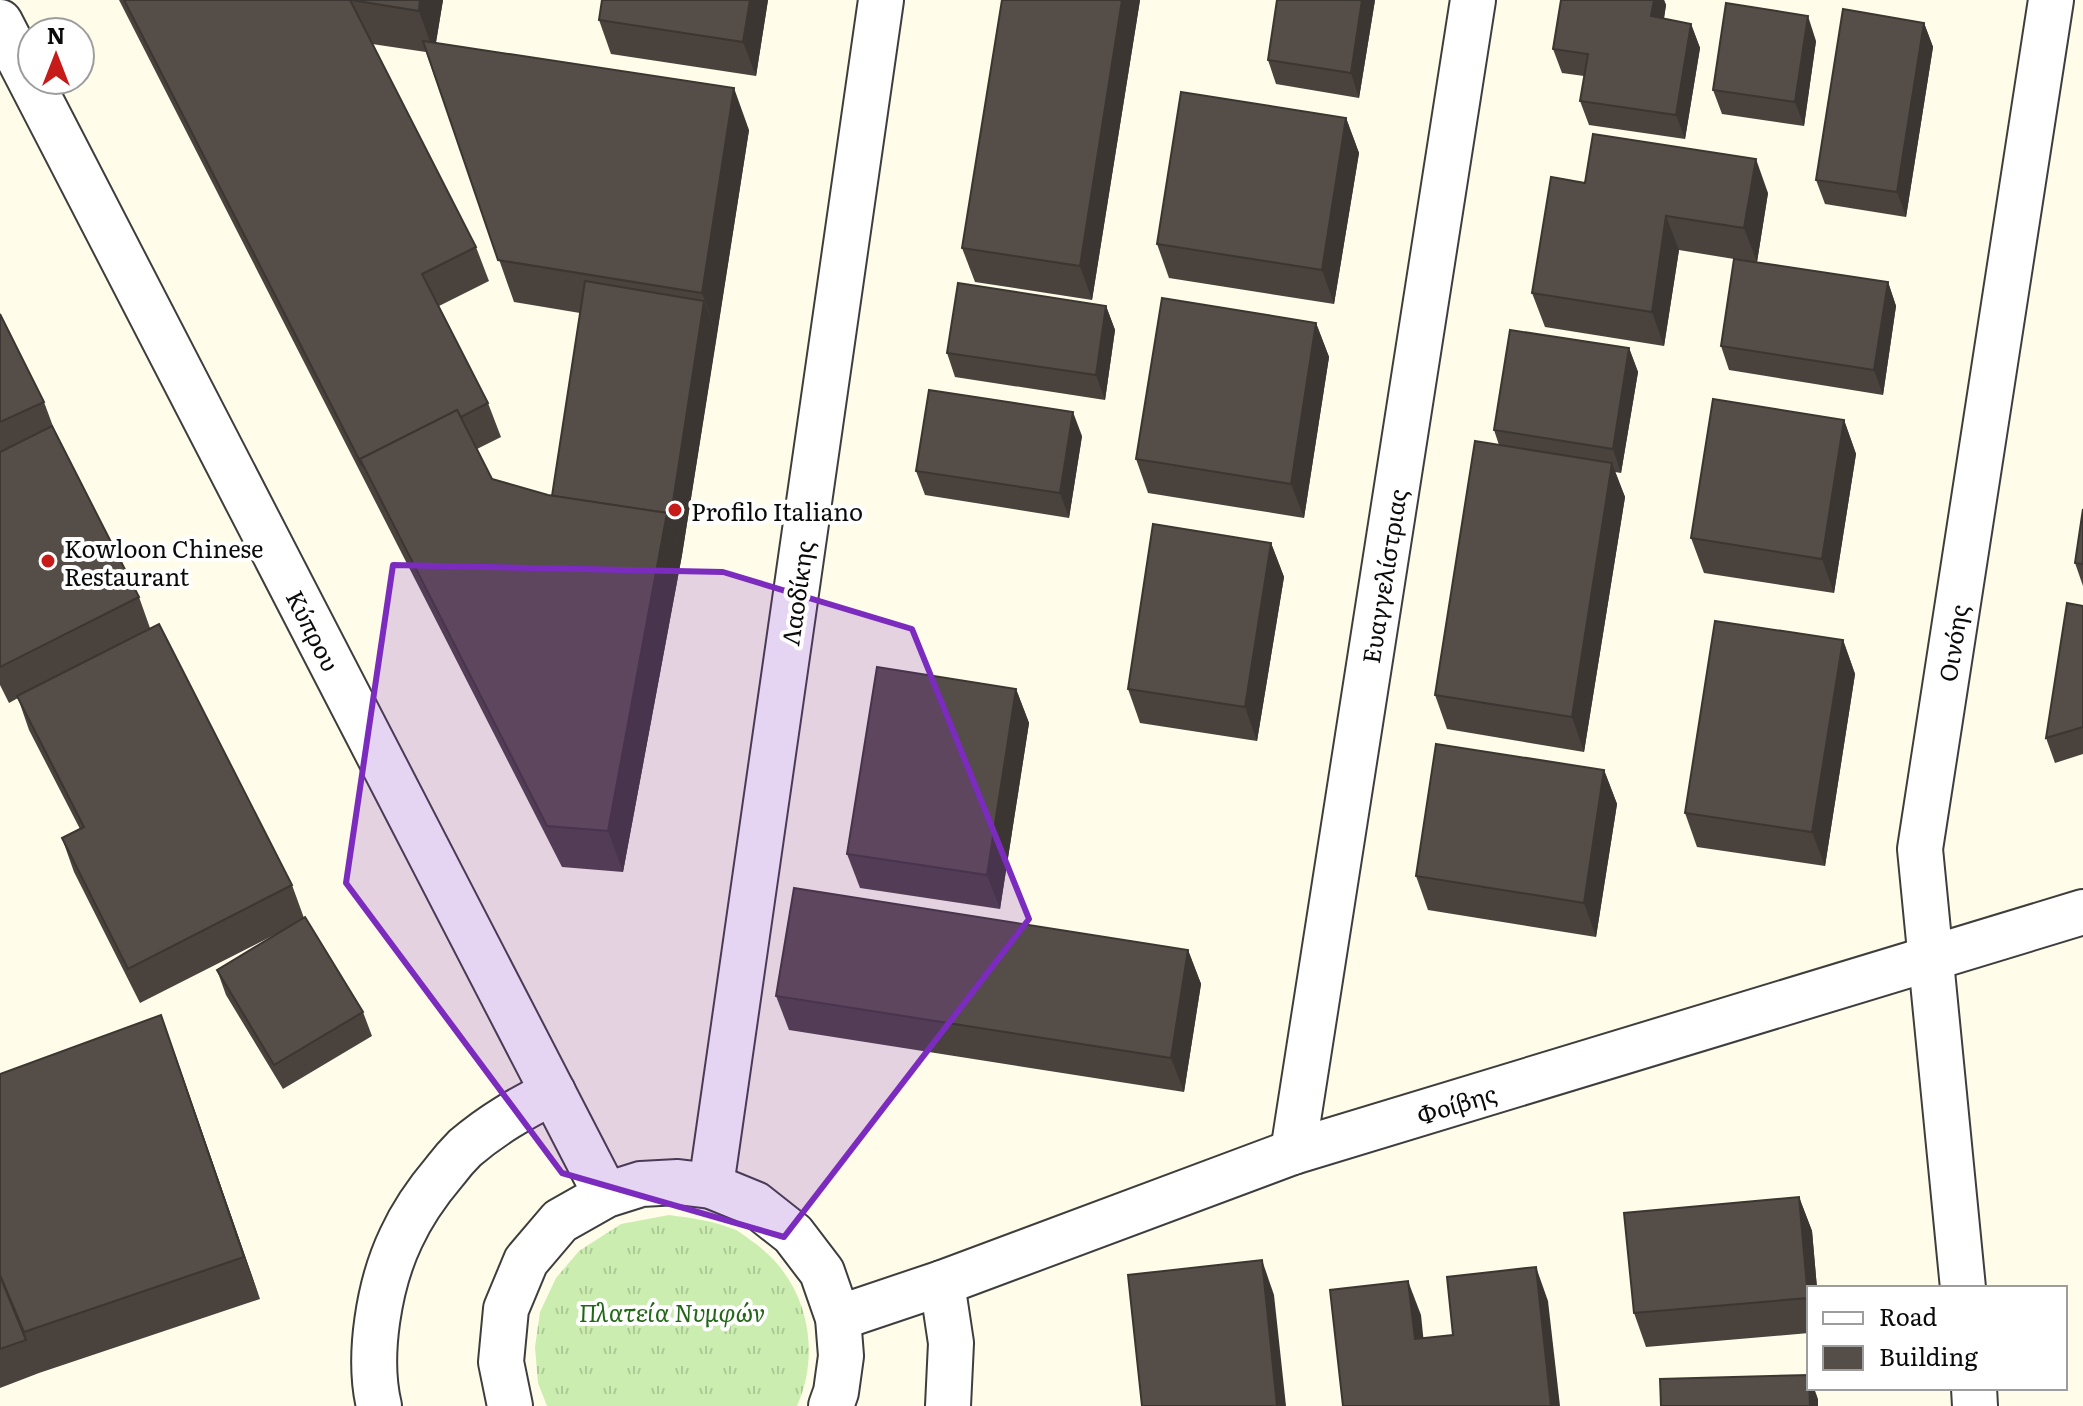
<svg xmlns="http://www.w3.org/2000/svg" width="2083" height="1406" font-family="Literata,serif">
  <defs>
    <pattern id="grass-tufts" width="24" height="20" patternUnits="userSpaceOnUse" patternTransform="scale(2)"><rect width="24" height="20" fill="#cbedb0"/><path d="M3 7l-1-3M5 7V3M7 7l1-3M15 17l-1-3M17 17v-4M19 17l1-3" fill="none" stroke="#adca96"/></pattern>
  </defs>
  <rect width="100%" height="100%" fill="#fffce9"/>
  <path fill="url(#grass-tufts)" d="M669,1215c23,3 45,6 67,15 7,4 14,10 20,14 51,38 66,106 41,162h-250l-9,-23 -3,-36 5,-35 16,-34 23,-27 42,-27z"/>
  <g fill="none" stroke-linecap="round" stroke-linejoin="round">
    <defs>
      <g id="minor">
        <path d="M0,22l606,1173"/>
        <path d="M1293,1152l180,-1152"/>
        <path d="M711,1186l170,-1186"/>
        <path d="M942,1283l9,60 -3,63"/>
        <path d="M1963,1288l-43,-439 131,-849"/>
        <path d="M838,1318l104,-35 351,-131 790,-240"/>
        <path d="M1974,1388l1,18"/>
        <path d="M379,1406c-12,-50 0,-122 22,-168 11,-24 27,-47 44,-67 6,-8 13,-16 20,-23 28,-24 55,-39 88,-56"/>
        <path d="M510,1406l-9,-44 5,-53 20,-48 34,-40 46,-26 35,-11 37,-2 33,4 44,18 38,30 29,38 16,46 3,38 -5,36 -5,14"/>
      </g>
    </defs>
    <use href="#minor" stroke="#3e3e3e" stroke-width="48"/>
    <use href="#minor" stroke="#fff" stroke-width="44"/>
  </g>
  <g fill="#49423d" fill-rule="evenodd">
    <path d="M119,0h324l-7,43 313,87 -67,425 -59,317 -61,-5zM372,44l54,8 88,250 66,11 -28,183 -60,-17 -15,-30 24,-12 -13,-34 -49,-97 50,-25 -13,-34z"/>
    <path d="M768,0l-12,76 -145,-22 -12,-34z"/>
    <path d="M1002,0h138l-48,300 -117,-18 -13,-34z"/>
    <path d="M1375,0l-16,98 -83,-14 -8,-24z"/>
    <path d="M1561,0h103l2,5 -2,14 27,5 9,24 -15,91 -96,-14 -9,-24 4,-25 -22,-3 -9,-24z"/>
    <path d="M1924,23l9,24 -27,170 -81,-13 -9,-24z"/>
    <path d="M1816,41l-12,85 -82,-12 -9,-24z"/>
    <path d="M1346,118l13,35 -25,151 -165,-26 -12,-34z"/>
    <path d="M1585,183l183,10 -11,69 131,20 8,24 -13,89 -154,-25 -8,-24 13,-87 -55,-9 -15,96 -119,-19 -13,-34z"/>
    <path d="M1106,306l9,24 -10,70 -150,-23 -8,-24z"/>
    <path d="M0,314l44,88 10,27 85,168 11,31 142,257 12,33 59,94 9,24 -89,53 -57,-94 -9,-25 69,-41 -146,74 -66,-131 -12,-34 18,-9 -51,-99 -11,-32 -9,5 -9,-18z"/>
    <path d="M1316,323l13,34 -25,161 -156,-25 -12,-34z"/>
    <path d="M1629,348l9,24 -17,101 -6,-1 10,25 -41,255 -137,-23 -12,-34 64,-250 -5,-15z"/>
    <path d="M1844,420l12,34 -22,139 -130,-20 -13,-35z"/>
    <path d="M1082,436l-13,82 -144,-23 -9,-24z"/>
    <path d="M2083,509v77l-8,-23z"/>
    <path d="M1271,543l13,34 -27,164 -117,-18 -12,-34z"/>
    <path d="M2083,606v148l-28,9 -9,-25z"/>
    <path d="M1843,640l12,34 -30,192 -128,-19 -12,-34z"/>
    <path d="M1016,689l13,34 -29,186 -140,-21 -13,-34z"/>
    <path d="M1604,770l13,34 -21,133 -168,-27 -12,-34z"/>
    <path d="M1188,950l13,34 -17,108 -395,-62 -13,-34z"/>
    <path d="M176,1057l84,242 -221,74 -39,15v-314z"/>
    <path d="M1799,1197l13,34 5,57h-8v45l-163,14 -12,-34z"/>
  </g>
  <g fill="#3c3632">
    <path d="M420,0h23l-9,53 -15,-42z"/>
    <path d="M750,0h18l-12,76 -13,-34z"/>
    <path d="M1122,0h18l-48,300 -12,-34z"/>
    <path d="M1362,0h13l-16,98 -8,-25z"/>
    <path d="M1654,0h10l2,5 -6,36 -9,-25z"/>
    <path d="M1808,16l8,25 -12,85 -9,-24z"/>
    <path d="M1924,23l9,24 -27,170 -9,-25z"/>
    <path d="M1691,24l9,24 -15,91 -9,-24z"/>
    <path d="M734,88l15,42 -32,205 -15,-42z"/>
    <path d="M1346,118l13,35 -25,151 -12,-34z"/>
    <path d="M1756,159l12,34 -11,69 -13,-34z"/>
    <path d="M1666,216l13,34 -15,96 -12,-34z"/>
    <path d="M1888,282l8,24 -13,89 -9,-25z"/>
    <path d="M704,301l13,34 -35,220 -12,-34z"/>
    <path d="M1106,306l9,24 -10,70 -9,-25z"/>
    <path d="M1316,323l13,34 -25,161 -13,-34z"/>
    <path d="M1629,348l9,24 -17,101 -8,-24z"/>
    <path d="M1073,412l9,24 -13,82 -9,-25z"/>
    <path d="M1844,420l12,34 -22,139 -12,-34z"/>
    <path d="M1612,463l13,34 -41,255 -12,-35z"/>
    <path d="M667,513l15,42 -59,317 -15,-41z"/>
    <path d="M1271,543l13,34 -27,164 -12,-34z"/>
    <path d="M1843,640l12,34 -30,192 -13,-34z"/>
    <path d="M1016,689l13,34 -29,186 -13,-34z"/>
    <path d="M1604,770l13,34 -21,133 -12,-34z"/>
    <path d="M1188,950l13,34 -17,108 -13,-34z"/>
    <path d="M161,1015l15,42 84,242 -16,-42z"/>
    <path d="M1799,1197l13,34 5,57h-8v12z"/>
    <path d="M1262,1260l12,35 12,111h-9z"/>
    <path d="M1536,1267l12,34 12,105h-9z"/>
    <path d="M1408,1281l13,34 6,58 -12,-34z"/>
    <path d="M1810,1388h4l4,11v7h-8z"/>
  </g>
  <g fill="#554d47" stroke="#3c3632" stroke-width="2">
    <path d="M124,0h226l126,247 -54,27 66,129 -27,14 -4,-7 -97,49 3,8z"/>
    <path d="M351,0h69l-1,11z"/>
    <path d="M602,0h148l-7,42 -144,-22z"/>
    <path d="M1002,0h120l-42,266 -118,-18z"/>
    <path d="M1277,0h85l-11,73 -83,-13z"/>
    <path d="M1561,0h93l-3,16 40,8 -15,91 -96,-14 8,-47 -35,-5z"/>
    <path d="M1726,3l82,13 -13,86 -82,-12z"/>
    <path d="M1843,9l81,14 -27,169 -81,-12z"/>
    <path d="M423,41l311,47 -32,205 -204,-33z"/>
    <path d="M1181,92l165,26 -24,152 -165,-26z"/>
    <path d="M1593,134l163,25 -12,69 -78,-12 -14,96 -120,-19 19,-116 34,6z"/>
    <path d="M1734,259l154,23 -14,88 -153,-24z"/>
    <path d="M585,281l119,20 -34,220 -3,-8 -115,-17z"/>
    <path d="M958,283l148,23 -10,69 -149,-22z"/>
    <path d="M1162,298l154,25 -25,161 -155,-25z"/>
    <path d="M0,314l44,88 -44,20z"/>
    <path d="M1510,330l119,18 -16,101 -119,-19z"/>
    <path d="M929,390l144,22 -13,81 -144,-22z"/>
    <path d="M1713,399l131,21 -22,139 -131,-21z"/>
    <path d="M457,410l35,69 56,16 119,18 -59,318 -61,-5 -187,-367z"/>
    <path d="M52,426l87,171 -139,70v-215z"/>
    <path d="M1475,441l137,22 -40,254 -137,-22z"/>
    <path d="M2083,509v55l-8,-1z"/>
    <path d="M1153,524l118,19 -26,164 -117,-18z"/>
    <path d="M2067,603l16,3v121l-37,11z"/>
    <path d="M1715,621l128,19 -31,192 -127,-19z"/>
    <path d="M159,624l133,261 -164,84 -66,-131 22,-11 -67,-131z"/>
    <path d="M877,667l139,22 -29,186 -140,-21z"/>
    <path d="M1436,744l168,26 -20,133 -168,-27z"/>
    <path d="M794,888l394,62 -17,108 -395,-62z"/>
    <path d="M305,917l58,95 -89,53 -57,-95z"/>
    <path d="M161,1015l83,242 -220,75 -24,-57v-201z"/>
    <path d="M1799,1197l9,101 -174,15 -10,-100z"/>
    <path d="M1262,1260l15,146h-135l-14,-131z"/>
    <path d="M1536,1267l15,139h-208l-13,-116 78,-9 7,58 38,-4 -6,-58z"/>
    <path d="M0,1276l26,64 -26,9z"/>
    <path d="M1809,1375l1,31h-149l-1,-27z"/>
  </g>
  <path fill="#7b2cbf" fill-opacity="0.2" stroke="#7b2cbf" stroke-width="6" stroke-linejoin="round" d="M393,565l330,7 189,57 117,290 -245,318 -222,-64 -216,-290z"/>
  <g fill="#c61b18" stroke="#fff" stroke-width="3">
    <circle cx="675" cy="510" r="8"/>
    <circle cx="48" cy="561" r="8"/>
  </g>
  <g text-anchor="middle" dominant-baseline="central" stroke-width="8" stroke-linejoin="round" paint-order="stroke">
    <g font-size="24" fill="#0b0b0b" stroke="#fff" text-anchor="start">
      <text x="691" y="510">Profilo Italiano</text>
      <text x="64" y="547">Kowloon Chinese<tspan x="64" dy="28">Restaurant</tspan></text>
    </g>
    <g font-size="24" fill="#0b0b0b" stroke="#fff">
      <text transform="translate(1383 576) rotate(-81)">Ευαγγελίστριας</text>
      <text transform="translate(796 593) rotate(-82)">Λαοδίκης</text>
      <text transform="translate(314 630) rotate(63)">Κύπρου</text>
      <text transform="translate(1952 643) rotate(-81)">Οινόης</text>
      <text transform="translate(1456 1103) rotate(-17)">Φοίβης</text>
    </g>
    <g font-size="24" font-style="italic" fill="#226717" stroke="#fff">
      <text x="672" y="1311">Πλατεία Νυμφών</text>
    </g>
  </g>
  <rect x="1807" y="1286" width="260" height="104" fill="#ffffff" stroke="#9d9d9d" stroke-width="2"/>
  <rect x="1823" y="1312" width="40" height="12" fill="#ffffff" stroke="#9d9d9d" stroke-width="2"/>
  <text x="1879" y="1326" font-size="24" fill="#0b0b0b">Road</text>
  <rect x="1823" y="1346" width="40" height="24" fill="#554d47" stroke="#9d9d9d" stroke-width="2"/>
  <text x="1879" y="1366" font-size="24" fill="#0b0b0b">Building</text>
  <g transform="translate(56 56)"><circle r="38" fill="#ffffff" stroke="#9d9d9d" stroke-width="2"/>
  <path d="M0-6L14 30L0 20L-14 30Z" fill="#c61b18"/>
  <text y="-12" font-size="22" font-weight="bold" text-anchor="middle" fill="#0b0b0b">N</text>
  </g>
</svg>
